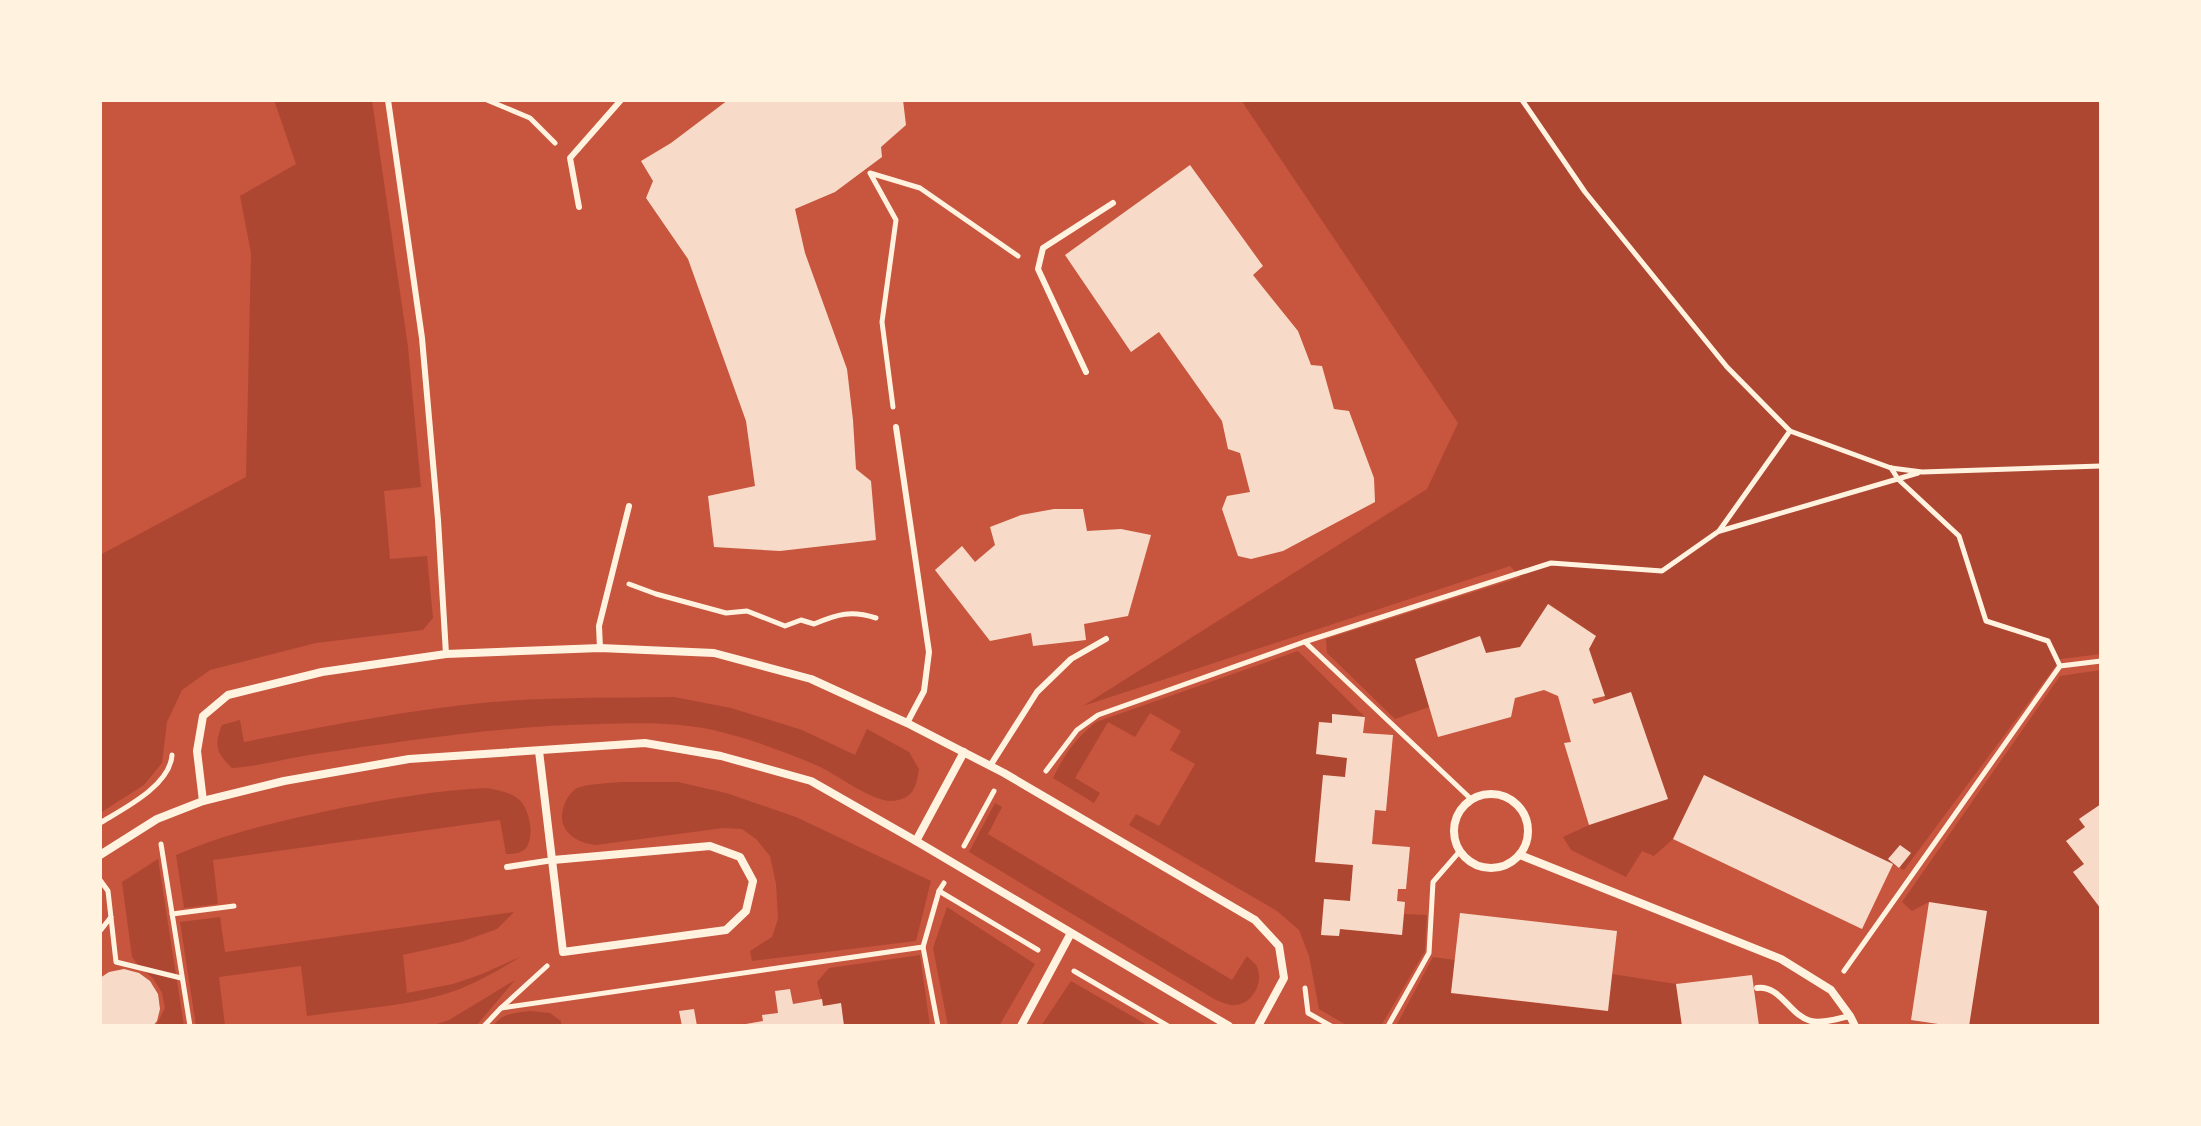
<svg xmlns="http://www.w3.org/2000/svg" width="2201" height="1126" font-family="'Asap Condensed',sans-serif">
  <rect width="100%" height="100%" fill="#c8553d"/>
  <g fill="#ae4732">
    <path d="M274,100h98l36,247 13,140 -37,4 6,68 37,-3 6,62 -10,12 -107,13 -106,27 -28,20 -15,32 -5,41 -18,22 -44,28v-258l146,-78 5,-224 -11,-57 56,-32z"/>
    <path d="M1241,100h860v554l-40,5 -157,211 -200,-95 -31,64 -19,17 -12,-5 -16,26 -55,-27 -8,-13 26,-12 79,-27 -37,-105 -25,7 -17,-51 7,-13 -47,-32 -29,43 -34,6 -7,-17 -63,23 13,48 -34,12 -68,-66 -1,-14 195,-62 -11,-11 -427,140 344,-217 31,-66z"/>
    <path d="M1298,651l67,66 -32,-3 -1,9 -13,-1 -3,32 31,4 -2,19 8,88 -3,36 -26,-2 -3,36 18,1 1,-7 62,6 2,-21 23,1 -2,36 -44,75h-33l-29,-17 -10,-53 -10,-26 -22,-19 -148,-86 7,-11 23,12 36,-62 -25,-14 11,-19 -31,-18 -15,24 -27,-15 -33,56 25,15 -6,10 -41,-25c11,-23 23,-40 43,-56z"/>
    <path d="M2101,670v134l-22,15 6,8 -19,14 18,23 -11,8 28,37v117h-132l18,-115 -58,-9 -17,9 -10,-9 158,-226z"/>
    <path d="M674,697l57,11 71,22 53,25 12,-26 42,23 10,17c-3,18 -5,30 -27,32 -20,1 -57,-28 -76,-36 -33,-14 -68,-27 -103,-35 -38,-8 -77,-7 -115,-6 -95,2 -189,16 -283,30 -28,4 -54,12 -83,14 -16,-15 -18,-23 -10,-43l18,-5 4,22c82,-16 164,-32 247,-40 61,-5 122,-4 183,-5z"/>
    <path d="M621,782h57l48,11 70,24 135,64 -15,60 -164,20 -2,-10 22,-14 6,-18 -2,-35 -6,-28 -14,-17 -14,-10 -19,-1 -127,17c-22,-2 -42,-17 -31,-42 2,-5 7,-12 12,-15 10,-4 32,-5 44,-6z"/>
    <path d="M487,788c10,2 22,4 30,10 13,8 19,42 7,52 -5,4 -12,4 -18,4l-6,-34 -287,40 5,44 -34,4 -8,-53c53,-23 109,-35 165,-47 48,-9 97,-18 146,-20z"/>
    <path d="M995,803l7,4 -14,27 244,146 15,-24c0,1 9,8 9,9 9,16 -3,39 -21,40 -6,1 -13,-3 -19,-5l-247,-148z"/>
    <path d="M158,859l26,167h-28l9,-18 -3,-15 -9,-15 -12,-9 -9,-12 -10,-75z"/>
    <path d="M947,907l88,57 -36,62h-51l-15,-78z"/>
    <path d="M514,912l-17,17 -36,13 -58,13 4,38 46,-9 29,-10 38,-17c-19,12 -39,23 -60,32 -46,17 -104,20 -153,27l-6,-50 -82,11 6,49h-29l-16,-104 40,-5 5,35z"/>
    <path d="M920,955l10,71h-86l-3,-22 -18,2 -6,-24 12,-14z"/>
    <path d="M1433,957l22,3 -4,33 156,18 5,-37 64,10 6,42h-286z"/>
    <path d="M515,980l-39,46h-45l18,-6z"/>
    <path d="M1071,981l78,45h-108z"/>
    <path d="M530,1011l20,2 11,8v5h-68c9,-13 22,-13 37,-15z"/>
  </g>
  <g fill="#f7dbc8">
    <path d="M728,100h175l3,25 -25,22 1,10 -47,35 -40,17 10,44 42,116 6,51 3,49 15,12 5,59 -96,11 -66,-4 -6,-51 47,-10 -9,-65 -58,-162 -42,-61 7,-17 -12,-20 30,-18z"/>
    <path d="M1190,165l73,101 -10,9 45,56 13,34 11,1 12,43 15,2 25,67 1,24 -92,49 -32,8 -13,-3 -16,-47 5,-13 23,-4 -10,-39 -12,-4 -6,-28 -63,-89 -28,20 -66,-97z"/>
    <path d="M1054,509h29l4,22 34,-2 30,6 -23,81 -44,8 2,16 -53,6 -2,-13 -41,8 -55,-71 27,-24 13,16 20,-17 -5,-18 31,-12z"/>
    <path d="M1548,604l48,32 -7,13 16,47 -13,3 2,5 37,-12 37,107 -79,26 -25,-82 7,-1 -13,-46 -14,-6 -29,8 -4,19 -73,20 -23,-78 65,-23 6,17 34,-6z"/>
    <path d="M1332,714l33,3 -2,16 30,2 -7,76 -11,-1 -3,34 38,3 -4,42h-8l-1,12 8,1 -3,33 -62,-6 -1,7 -18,-1 3,-36 26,2 3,-36 -38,-3 8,-87 22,2 2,-19 -31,-4 3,-32 13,1z"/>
    <path d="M1704,775l189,89 -31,65 -189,-90z"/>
    <path d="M2101,804v105l-28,-37 11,-8 -18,-23 19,-14 -6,-8z"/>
    <path d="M1900,845l11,8 -12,15 -11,-9z"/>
    <path d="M1929,902l58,9 -18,115h-17l-41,-6z"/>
    <path d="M1460,913l157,18 -9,80 -157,-18z"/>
    <path d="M124,969l15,4 11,8 8,13 2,15 -3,12 -4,5h-53v-48l9,-6z"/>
    <path d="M1752,975l7,51h-77l-6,-42z"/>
    <path d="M790,989l3,15 29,-5 1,7 18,-3 3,23h-98v-2l17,-3 -1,-6 16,-2 -3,-22z"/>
    <path d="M694,1009l3,17h-15l-3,-15z"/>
  </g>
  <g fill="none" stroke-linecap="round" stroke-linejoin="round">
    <g stroke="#fff3e0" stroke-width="5">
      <path d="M487,100l43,18 25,25"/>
      <path d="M1522,100l63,92 142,175 63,64 101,37 31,4 179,-6"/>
      <path d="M893,407l-11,-85 14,-102 -26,-47 50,15 98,68"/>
      <path d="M1891,468l7,11 61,57 27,85 62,20 12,25"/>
      <path d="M1720,531l198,-58"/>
      <path d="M629,584l27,10 70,19 21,-2 38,15 16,-6 13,4c24,-10 37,-14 62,-6"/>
      <path d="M1305,642l166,157"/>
      <path d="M1046,771l31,-41 21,-15 206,-73 247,-79 111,8 57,-40 71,-100"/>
      <path d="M100,823c23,-14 70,-37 72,-68"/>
      <path d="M161,844l29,182"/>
      <path d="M964,846l30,-55"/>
      <path d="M100,880l8,11 8,71 65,16"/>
      <path d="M939,891l99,59"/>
      <path d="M172,914l62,-8"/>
      <path d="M100,931l11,-14"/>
      <path d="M1074,971l94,55"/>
      <path d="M1844,971l216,-305 41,-5"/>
      <path d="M1305,988l3,25 23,13"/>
      <path d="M501,1008l422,-61"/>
      <path d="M484,1026l17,-18 46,-42"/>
      <path d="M938,1026l-15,-79 16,-56 5,-8"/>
      <path d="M1388,1026l41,-73 4,-71 27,-31"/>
    </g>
    <g stroke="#fff3e0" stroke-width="6">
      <path d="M388,100l34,238 16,182 8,134"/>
      <path d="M579,207l-9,-49 51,-58"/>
      <path d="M1086,372l-48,-103 5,-21 70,-45"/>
      <path d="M896,427l33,225 -5,39 -17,32"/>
      <path d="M600,648l-1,-22 30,-120"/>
      <path d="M990,766l47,-74 34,-33 35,-20"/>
      <path d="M507,867l46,-7"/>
      <path d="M1757,988c24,-3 33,28 54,33 12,3 28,-3 39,-5"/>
    </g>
    <g stroke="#fff3e0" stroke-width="8">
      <path d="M539,751l24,201 163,-22 20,-19 7,-30 -13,-24 -30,-11 -157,14"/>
      <circle cx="1491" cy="831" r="37"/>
      <path d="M203,801l-6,-50 6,-35 25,-21 94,-23 124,-18 154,-6 114,5 97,26 96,44 97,50 251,147 24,26 5,32 -26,48"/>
      <path d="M916,841l48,-89"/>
      <path d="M100,855l57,-36 46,-18 81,-20 125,-22 236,-16 76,13 90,25 105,60 313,185"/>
      <path d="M1520,855l261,104 50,31 19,26 5,10"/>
      <path d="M1021,1026l50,-93"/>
    </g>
  </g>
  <rect width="2201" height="1126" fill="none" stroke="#fff3e0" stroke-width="204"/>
</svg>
